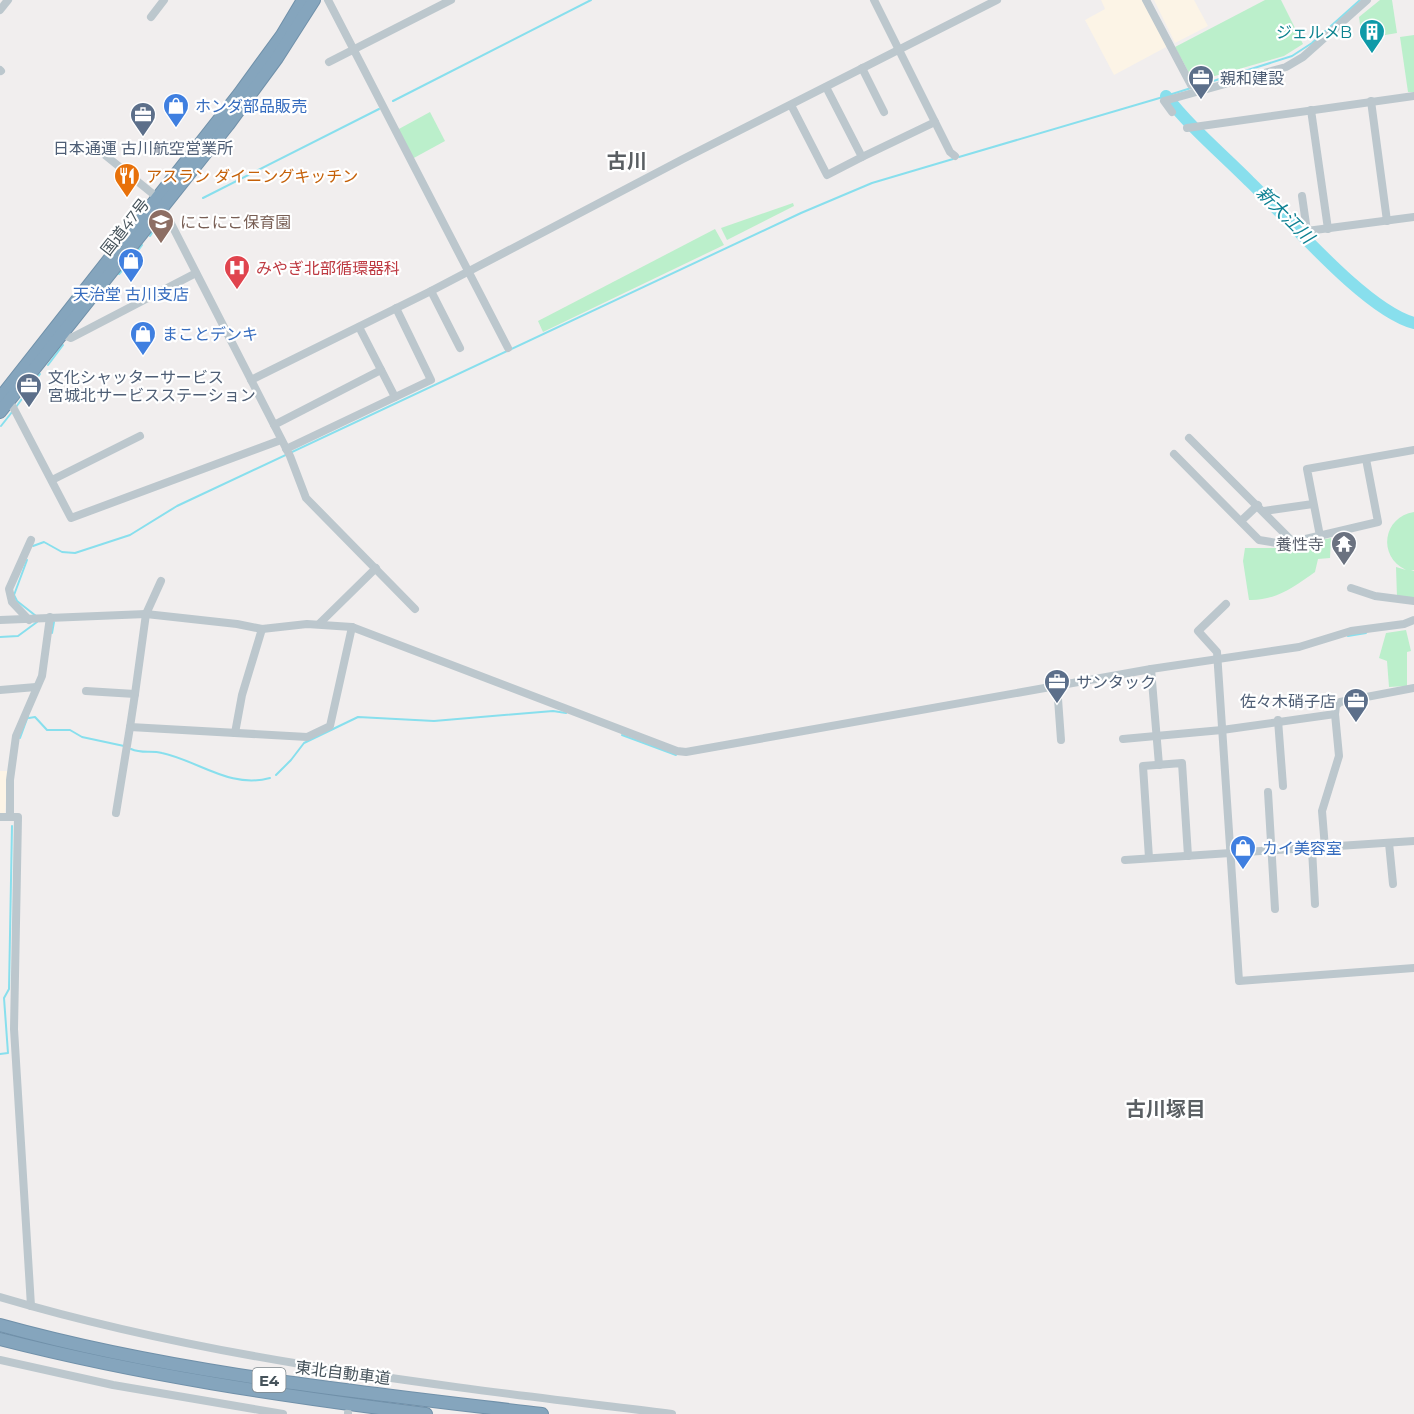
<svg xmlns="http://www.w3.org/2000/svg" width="1414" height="1414" font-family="Montserrat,'Noto Sans JP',sans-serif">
  <rect width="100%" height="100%" fill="#f1eeee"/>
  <g fill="#fcf4e6">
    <path d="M1101,0h42l25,46 -54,29 -29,-55 20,-11z"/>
    <path d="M1154,0h40l14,26 -33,17z"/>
    <path d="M0,771h8l-3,42h-5z"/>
  </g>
  <g fill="#bbefcb">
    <path d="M1265,0h16l22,44 -19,12 -90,26 -19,-35z"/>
    <path d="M1380,0h12l5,33 -35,6 -3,-22z"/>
    <path d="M1414,35v57h-6l-8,-55z"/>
    <path d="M430,112l15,29 -33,18 -15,-29z"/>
    <path d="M793,203l1,3 -67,34 -6,-12z"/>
    <path d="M715,229l9,16 -181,87 -5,-11z"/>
    <path d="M1414,512v58h-3l3,1v28l-17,-2 -1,-30 10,3c-29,-14 -23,-53 8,-58z"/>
    <path d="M1331,538l-1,20 -12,1 -3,13c-21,15 -40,29 -66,28l-6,-39 2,-13h36z"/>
    <path d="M1406,630l5,21 -4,1v34l-18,1 -2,-26 -8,-3 7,-25z"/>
  </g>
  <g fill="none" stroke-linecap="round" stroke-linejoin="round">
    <g stroke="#88dfed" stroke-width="2">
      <path d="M1169,95l123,-39 20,-13 48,-43"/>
      <path d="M393,101l198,-101"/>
      <path d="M959,157l204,-60"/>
      <path d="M203,198l176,-89"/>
      <path d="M150,236l4,-6"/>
      <path d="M134,256l8,-11"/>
      <path d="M119,274l9,-10"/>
      <path d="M48,365l15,-20"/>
      <path d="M16,407l24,-33"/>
      <path d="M1,426l11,-14"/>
      <path d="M33,546l11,-4 18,10 13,1 55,-18 47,-29 624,-293 71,-30 81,-24"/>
      <path d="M27,560l-13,35 3,6 19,15"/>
      <path d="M52,633l2,-11"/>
      <path d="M1348,636l18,-3"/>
      <path d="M0,637l18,-1 19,-14"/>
      <path d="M29,718l6,-1 12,13h23l12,7 42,9"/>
      <path d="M622,735l54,20"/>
      <path d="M20,738l8,-22"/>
      <path d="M131,749c11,5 20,1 31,4 37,8 68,36 108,25"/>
      <path d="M276,775l15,-15 13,-17 54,-26 76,4 119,-10 13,2"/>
      <path d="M0,1054l8,-1 -4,-55 5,-9 3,-163"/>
    </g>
    <path stroke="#88dfed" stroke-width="12" d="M1166,96c24,31 55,57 83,85 39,37 116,129 165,142"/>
    <defs>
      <g id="highway">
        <path d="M0,398l239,-304 43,-59 21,-35"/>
        <path d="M0,412l228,-287 49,-67 37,-58"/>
        <path d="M0,1325c177,49 360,67 542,89"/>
        <path d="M0,1339c141,36 282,57 426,75"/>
      </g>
    </defs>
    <use href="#highway" stroke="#7090a9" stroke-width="14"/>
    <g stroke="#bcc7cd" stroke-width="8">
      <path d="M328,0l180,348"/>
      <path d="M874,0l76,152 5,4"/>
      <path d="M1146,0l45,85"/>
      <path d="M0,10l8,-10"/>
      <path d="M151,17l13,-17"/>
      <path d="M329,62l122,-62"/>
      <path d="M862,68l22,44"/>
      <path d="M0,70l1,1"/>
      <path d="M1371,101l16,120"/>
      <path d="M791,105l36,70 35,-18 -36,-70"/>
      <path d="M1311,110l17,119"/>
      <path d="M1172,112l-8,-11 122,-34 17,-10 64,-57"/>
      <path d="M1187,128l227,-32"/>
      <path d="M100,151l58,47"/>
      <path d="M862,157l73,-35"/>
      <path d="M1302,196l5,35 107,-14"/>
      <path d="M162,206l128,250 16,42 109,111"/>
      <path d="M431,291l29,57"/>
      <path d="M359,327l36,70"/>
      <path d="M62,334l9,4 125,-65"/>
      <path d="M251,380l180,-89 252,-132 314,-159"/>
      <path d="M7,404l6,3 58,111 210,-78"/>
      <path d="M274,425l107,-55"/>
      <path d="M1189,438l104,104 85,-20 -12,-63"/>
      <path d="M286,449l145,-69 -35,-72"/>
      <path d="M1174,454l85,86 24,4 10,-2"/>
      <path d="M52,480l88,-44"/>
      <path d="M1264,511l49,-7"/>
      <path d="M1241,521l17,-16"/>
      <path d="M1320,536l-13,-67 107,-19"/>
      <path d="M1351,588l24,8 39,5"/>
      <path d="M1226,604l-28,27 19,21 22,329 175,-13"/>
      <path d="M0,620l146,-6 91,10 25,5 45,-5 45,3 325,124 9,1 465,-83 148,-22 52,-16 53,-7 10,-4"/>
      <path d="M29,620l-17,-18 -3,-13 22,-49"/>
      <path d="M320,623l56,-55"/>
      <path d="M1151,669l8,96"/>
      <path d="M1057,685l4,55"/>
      <path d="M0,690l36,-3"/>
      <path d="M86,691l49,3 -5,33 177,10 23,-11 22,-99"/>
      <path d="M135,694l11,-80 15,-33"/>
      <path d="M1278,720l5,66"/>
      <path d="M235,733l7,-38 20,-66"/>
      <path d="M1123,739l99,-9 113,-16 1,-8 4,-4 74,-14"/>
      <path d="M1268,792l7,117"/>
      <path d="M116,813l14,-86"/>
      <path d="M10,816v-36l6,-44 26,-60 8,-59"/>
      <path d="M0,817h18l-4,212 17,277"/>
      <path d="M1389,843l4,41"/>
      <path d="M1325,848l-3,-37 17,-55 -4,-42"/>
      <path d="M1312,849l3,55"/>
      <path d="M1149,858l-6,-92 39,-3 6,93"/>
      <path d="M1125,860l289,-19"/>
      <path d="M0,1297c219,65 446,89 672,117"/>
      <path d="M0,1360l113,25 170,29"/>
      <path d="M348,1414v-1"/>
    </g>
    <use href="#highway" stroke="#85a5bd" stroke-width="12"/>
  </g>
  <defs>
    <symbol id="building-pin" viewBox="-11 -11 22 30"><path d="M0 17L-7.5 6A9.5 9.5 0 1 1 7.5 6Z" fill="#0f9aa8" stroke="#fff"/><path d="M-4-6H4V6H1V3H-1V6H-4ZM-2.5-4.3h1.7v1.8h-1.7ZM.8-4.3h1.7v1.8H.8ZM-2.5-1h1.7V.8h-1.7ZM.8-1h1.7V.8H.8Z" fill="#fff"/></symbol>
    <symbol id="office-pin" viewBox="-11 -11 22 30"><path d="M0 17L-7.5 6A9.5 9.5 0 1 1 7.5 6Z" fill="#5c6f8a" stroke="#fff"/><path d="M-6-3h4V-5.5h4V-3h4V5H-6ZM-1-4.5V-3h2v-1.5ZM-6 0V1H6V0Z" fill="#fff"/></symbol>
    <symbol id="shop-pin" viewBox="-11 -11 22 30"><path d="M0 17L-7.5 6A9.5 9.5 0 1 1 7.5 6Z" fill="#3f7fe0" stroke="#fff"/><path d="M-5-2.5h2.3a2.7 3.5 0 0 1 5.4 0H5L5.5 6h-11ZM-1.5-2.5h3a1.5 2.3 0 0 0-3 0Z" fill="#fff"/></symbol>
    <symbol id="restaurant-pin" viewBox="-11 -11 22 30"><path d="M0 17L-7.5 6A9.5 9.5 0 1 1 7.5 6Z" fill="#e8710a" stroke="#fff"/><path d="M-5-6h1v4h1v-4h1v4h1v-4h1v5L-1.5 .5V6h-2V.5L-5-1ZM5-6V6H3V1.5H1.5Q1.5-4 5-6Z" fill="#fff"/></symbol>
    <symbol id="school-pin" viewBox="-11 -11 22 30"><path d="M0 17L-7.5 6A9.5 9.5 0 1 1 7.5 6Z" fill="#8d6e63" stroke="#fff"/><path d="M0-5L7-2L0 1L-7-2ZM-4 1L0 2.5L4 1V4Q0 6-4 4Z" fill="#fff"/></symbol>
    <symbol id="hospital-pin" viewBox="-11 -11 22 30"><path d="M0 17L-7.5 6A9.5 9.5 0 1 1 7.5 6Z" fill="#e0444e" stroke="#fff"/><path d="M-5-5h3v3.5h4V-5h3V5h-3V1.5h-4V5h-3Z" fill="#fff"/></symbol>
    <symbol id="temple-pin" viewBox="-11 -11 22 30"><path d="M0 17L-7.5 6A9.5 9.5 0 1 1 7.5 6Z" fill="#6b7280" stroke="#fff"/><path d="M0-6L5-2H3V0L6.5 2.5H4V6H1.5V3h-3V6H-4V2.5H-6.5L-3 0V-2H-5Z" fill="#fff"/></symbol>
  </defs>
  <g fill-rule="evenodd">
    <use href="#building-pin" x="1357" y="17" width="30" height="40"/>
    <use href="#office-pin" x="1186" y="63" width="30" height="40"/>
    <use href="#shop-pin" x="161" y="91" width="30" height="40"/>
    <use href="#office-pin" x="128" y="100" width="30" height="40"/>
    <use href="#restaurant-pin" x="112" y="161" width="30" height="40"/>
    <use href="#school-pin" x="146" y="207" width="30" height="40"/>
    <use href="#shop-pin" x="116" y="246" width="30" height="40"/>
    <use href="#hospital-pin" x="222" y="253" width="30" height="40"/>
    <use href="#shop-pin" x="128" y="319" width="30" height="40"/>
    <use href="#office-pin" x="14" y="371" width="30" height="40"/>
    <use href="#temple-pin" x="1329" y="529" width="30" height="40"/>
    <use href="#office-pin" x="1042" y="667" width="30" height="40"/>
    <use href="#office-pin" x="1341" y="686" width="30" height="40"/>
    <use href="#shop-pin" x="1228" y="833" width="30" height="40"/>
  </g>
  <g text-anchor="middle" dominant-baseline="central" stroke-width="4.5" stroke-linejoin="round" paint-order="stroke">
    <rect fill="#fff" stroke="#7e878c" stroke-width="1.5" x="252.5" y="1368" width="33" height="24" rx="4.5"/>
    <g font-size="15" font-weight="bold" fill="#46535b">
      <text x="269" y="1380">E4</text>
    </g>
    <g font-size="16" fill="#0d838f" stroke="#fff" text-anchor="end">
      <text x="1352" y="32">ジェルメB</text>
    </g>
    <g font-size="16" fill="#4e5e75" stroke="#fff" text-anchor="start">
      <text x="1220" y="78">親和建設</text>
      <text x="143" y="148" text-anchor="middle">日本通運 古川航空営業所</text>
      <text x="48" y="377">文化シャッターサービス<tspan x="48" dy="18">宮城北サービスステーション</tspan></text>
      <text x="1076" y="682">サンタック</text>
      <text x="1336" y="701" text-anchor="end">佐々木硝子店</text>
    </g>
    <g font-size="16" fill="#366cbe" stroke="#fff" text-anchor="start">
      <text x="195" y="106">ホンダ部品販売</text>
      <text x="131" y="294" text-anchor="middle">天治堂 古川支店</text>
      <text x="162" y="334">まことデンキ</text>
      <text x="1262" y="848">カイ美容室</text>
    </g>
    <g font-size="16" fill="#c56008" stroke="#fff" text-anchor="start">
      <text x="146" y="176">アスラン ダイニングキッチン</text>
    </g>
    <g font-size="16" fill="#785e54" stroke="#fff" text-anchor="start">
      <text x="180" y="222">にこにこ保育園</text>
    </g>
    <g font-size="16" fill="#46535b" stroke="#fff">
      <text transform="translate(125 227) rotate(-52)">国道47号</text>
      <text transform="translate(343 1373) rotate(7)">東北自動車道</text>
    </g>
    <g font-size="16" fill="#be3a42" stroke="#fff" text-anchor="start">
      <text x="256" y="268">みやぎ北部循環器科</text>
    </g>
    <g font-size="16" fill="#5b616d" stroke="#fff" text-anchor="end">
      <text x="1324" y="544">養性寺</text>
    </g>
    <g font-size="18" font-style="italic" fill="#0c8092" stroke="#fff">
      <text transform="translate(1285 215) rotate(45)">新大江川</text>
    </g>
    <g font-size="20" font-weight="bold" fill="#5a5f63" stroke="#fff">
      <text x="627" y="161">古川</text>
      <text x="1166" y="1109">古川塚目</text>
    </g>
  </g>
</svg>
